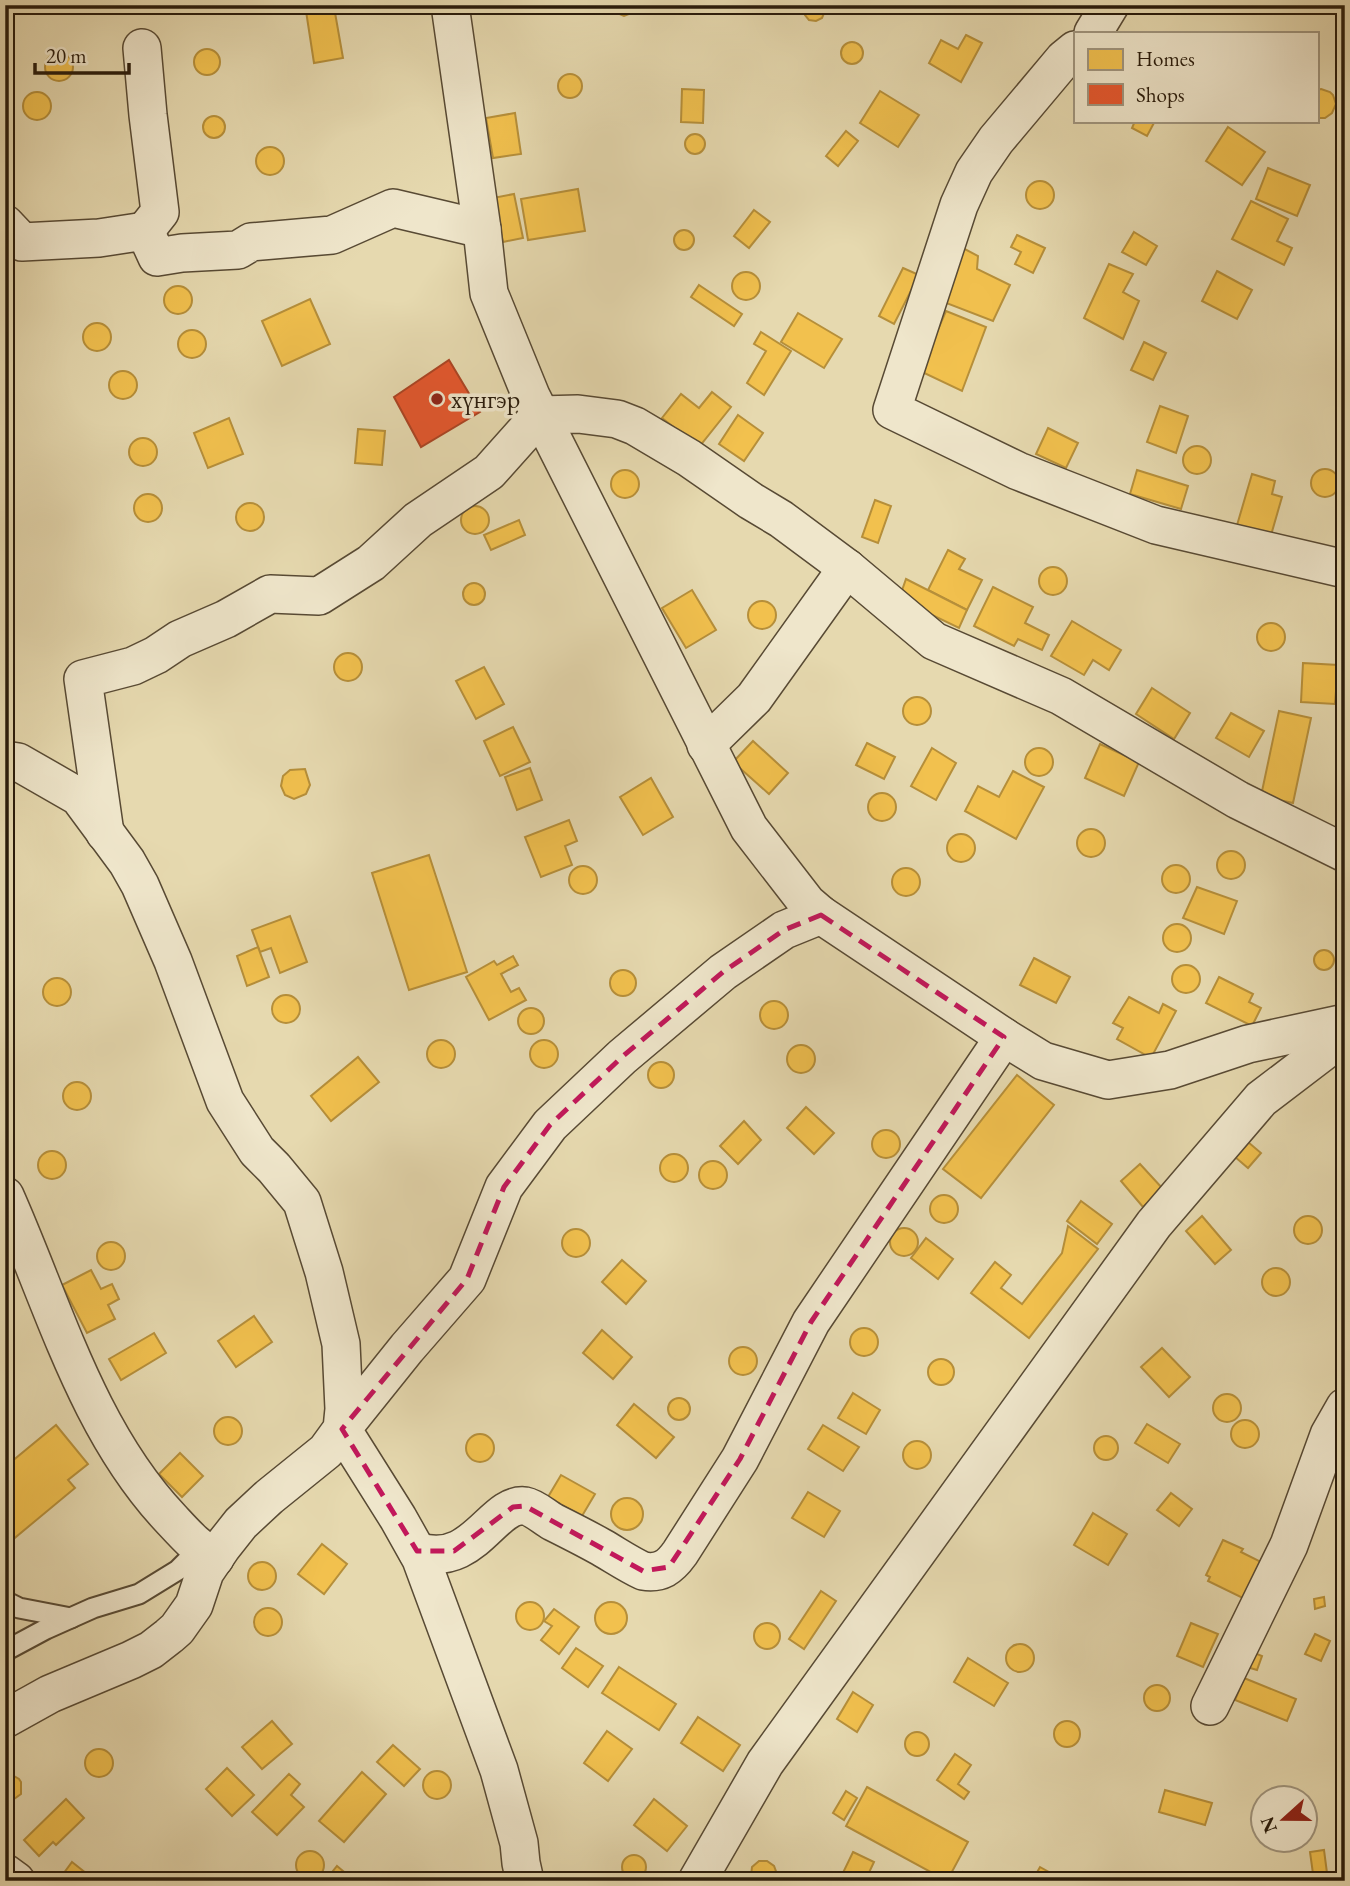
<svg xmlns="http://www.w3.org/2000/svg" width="1350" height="1886" font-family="'EB Garamond',serif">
  <rect width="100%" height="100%" fill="#e6d9af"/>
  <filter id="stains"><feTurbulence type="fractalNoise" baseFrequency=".00286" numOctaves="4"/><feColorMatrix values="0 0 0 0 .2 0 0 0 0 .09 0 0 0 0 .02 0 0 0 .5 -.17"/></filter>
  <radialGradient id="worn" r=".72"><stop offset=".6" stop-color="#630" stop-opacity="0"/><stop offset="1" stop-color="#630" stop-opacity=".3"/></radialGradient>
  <g fill="#f2c14e" stroke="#b68f3a" stroke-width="2">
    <path d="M613,5h24l-3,7 -10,4 -7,-3z"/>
    <path d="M806,5h17l2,6 -3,7 -6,3 -7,-1 -4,-5 -1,-7z"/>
    <path d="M334,7l9,51 -29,5 -8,-52z"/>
    <path d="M966,35l16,8 -21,39 -32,-19 12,-23 17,9z"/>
    <circle cx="852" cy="53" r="11"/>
    <circle cx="207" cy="62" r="13"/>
    <circle cx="59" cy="67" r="14"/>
    <circle cx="570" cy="86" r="12"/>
    <path d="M682,89l22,1 -1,33 -22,-1z"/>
    <path d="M1321,89l9,3 3,3 3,9 -4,9 -7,5h-5l-3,-1v-27z"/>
    <path d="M880,91l39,24 -21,32 -38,-24z"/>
    <circle cx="37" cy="106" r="14"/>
    <path d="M1345,107v24l-3,-1 -4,-9 2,-9z"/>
    <path d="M515,113l6,41 -28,4 -7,-40z"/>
    <circle cx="214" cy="127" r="11"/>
    <path d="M1135,121h20l-8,15 -15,-8z"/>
    <path d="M1228,127l37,25 -23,33 -36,-24z"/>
    <path d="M846,131l12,10 -20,25 -12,-10z"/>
    <circle cx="695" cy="144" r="10"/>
    <circle cx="270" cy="161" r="14"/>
    <path d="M1268,168l42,17 -13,31 -41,-17z"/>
    <circle cx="1040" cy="195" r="14"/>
    <path d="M578,189l7,42 -57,9 -7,-41z"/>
    <path d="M514,194l9,44 -20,4 -10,-44z"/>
    <path d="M1251,201l37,18 -11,22 15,7 -8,17 -52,-26z"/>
    <path d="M754,210l16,12 -21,26 -15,-12z"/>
    <circle cx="684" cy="240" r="10"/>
    <path d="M1134,232l23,14 -11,19 -24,-13z"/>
    <path d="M1017,235l28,13 -12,25 -18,-9 6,-12 -10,-5z"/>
    <path d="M959,246l19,10 -1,13 33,16 -17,36 -52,-20z"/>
    <path d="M1109,264l24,10 -10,18 16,9 -16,38 -39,-21z"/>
    <path d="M903,268l16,7 -25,49 -15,-8z"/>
    <path d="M1217,271l35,19 -15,29 -35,-18z"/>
    <circle cx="746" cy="286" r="14"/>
    <path d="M699,285l43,29 -8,12 -43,-29z"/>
    <circle cx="178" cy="300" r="14"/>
    <path d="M310,299l20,45 -48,22 -20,-45z"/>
    <path d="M946,311l40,16 -24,64 -42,-20z"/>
    <path d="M798,313l44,26 -18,29 -43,-26z"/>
    <circle cx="97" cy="337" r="14"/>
    <circle cx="192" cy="344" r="14"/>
    <path d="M761,332l30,19 -27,44 -17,-12 19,-32 -12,-7z"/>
    <path d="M1144,342l22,11 -13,27 -22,-10z"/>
    <circle cx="123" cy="385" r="14"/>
    <path d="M712,392l19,15 -32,40 -37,-29 19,-24 18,14z"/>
    <path d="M1160,406l28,10 -12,37 -29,-11z"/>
    <path d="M738,415l25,18 -19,28 -25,-17z"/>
    <path d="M229,418l14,36 -35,14 -14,-35z"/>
    <path d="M1048,428l30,15 -12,25 -30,-14z"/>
    <path d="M358,429l27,2 -3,34 -27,-2z"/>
    <circle cx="143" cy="452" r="14"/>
    <circle cx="1197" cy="460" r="14"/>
    <circle cx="1325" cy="483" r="14"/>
    <circle cx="625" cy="484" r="14"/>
    <path d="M1137,470l51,16 -7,23 -51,-15z"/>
    <path d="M1252,474l23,7 -3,13 10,3 -13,45 -34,-10z"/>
    <circle cx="148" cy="508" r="14"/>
    <path d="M875,500l16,6 -13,37 -16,-6z"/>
    <circle cx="250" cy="517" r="14"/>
    <circle cx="475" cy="520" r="14"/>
    <path d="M519,520l6,15 -34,15 -7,-15z"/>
    <path d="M948,550l17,9 -6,10 23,11 -15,30 -39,-20z"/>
    <circle cx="1053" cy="581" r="14"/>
    <path d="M906,579l61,31 -8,18 -60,-29z"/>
    <circle cx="474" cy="594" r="11"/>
    <path d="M993,587l40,20 -8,16 24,12 -7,15 -24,-11 -4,7 -40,-20z"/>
    <path d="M692,590l24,40 -30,18 -24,-40z"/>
    <circle cx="762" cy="615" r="14"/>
    <path d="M1345,602v31l-5,-1z"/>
    <path d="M1072,621l49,29 -12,20 -16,-10 -9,15 -33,-19z"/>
    <circle cx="1271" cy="637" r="14"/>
    <circle cx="348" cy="667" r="14"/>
    <path d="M1303,663l35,2 -3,39 -34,-2z"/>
    <path d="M484,667l20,37 -28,15 -20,-38z"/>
    <path d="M1152,688l38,25 -16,26 -38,-25z"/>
    <circle cx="917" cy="711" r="14"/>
    <path d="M1279,711l32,7 -18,85 -32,-7z"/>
    <path d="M1231,713l33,18 -15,26 -33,-19z"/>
    <path d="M513,727l17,35 -30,14 -16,-35z"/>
    <path d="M753,741l35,32 -19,21 -36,-32z"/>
    <path d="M867,743l28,14 -11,22 -28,-14z"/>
    <path d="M1100,744l39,18 -15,34 -39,-18z"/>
    <circle cx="1039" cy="762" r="14"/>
    <path d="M932,748l24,15 -20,37 -25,-14z"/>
    <path d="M530,768l12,32 -25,10 -12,-33z"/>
    <path d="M305,769l5,16 -4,9 -12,5 -9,-4 -4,-9 2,-10 7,-6z"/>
    <path d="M1013,771l31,16 -28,52 -51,-28 13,-25 21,11z"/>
    <path d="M651,778l22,39 -30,18 -23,-38z"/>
    <circle cx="882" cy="807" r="14"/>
    <path d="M1345,803v28l-7,-2z"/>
    <path d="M569,820l8,21 -12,5 7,19 -31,12 -16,-40z"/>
    <circle cx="1091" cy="843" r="14"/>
    <circle cx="961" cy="848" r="14"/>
    <circle cx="1231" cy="865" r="14"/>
    <path d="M429,855l38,117 -58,18 -37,-117z"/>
    <circle cx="1176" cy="879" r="14"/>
    <circle cx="583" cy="880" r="14"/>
    <circle cx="906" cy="882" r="14"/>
    <path d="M1197,887l40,14 -13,33 -41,-16z"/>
    <path d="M290,916l17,46 -27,11 -9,-25 -11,4 -8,-22z"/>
    <circle cx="1177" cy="938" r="14"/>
    <path d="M258,947l11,30 -22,9 -10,-30z"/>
    <circle cx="1324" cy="960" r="10"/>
    <path d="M513,956l5,9 -17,9 10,18 8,-4 7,12 -37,20 -23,-43 28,-16 3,4z"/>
    <path d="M1034,958l36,19 -14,26 -36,-18z"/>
    <circle cx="1186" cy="979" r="14"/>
    <circle cx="623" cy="983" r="13"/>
    <path d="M1219,977l34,17 -4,8 12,6 -9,18 -46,-23z"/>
    <circle cx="57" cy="992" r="14"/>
    <circle cx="286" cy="1009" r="14"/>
    <path d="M1129,997l30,16 4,-9 13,7 -25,47 -34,-19 6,-11 -10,-5z"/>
    <circle cx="774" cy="1015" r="14"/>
    <circle cx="531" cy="1021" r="13"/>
    <circle cx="544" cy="1054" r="14"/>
    <circle cx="441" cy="1054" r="14"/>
    <circle cx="801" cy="1059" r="14"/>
    <path d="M358,1057l21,25 -48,39 -20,-25z"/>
    <circle cx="661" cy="1075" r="13"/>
    <path d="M1017,1075l37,30 -73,93 -38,-29z"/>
    <circle cx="77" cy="1096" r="14"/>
    <path d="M806,1107l28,26 -20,21 -27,-26z"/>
    <path d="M744,1121l17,19 -23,24 -18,-18z"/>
    <circle cx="886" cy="1144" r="14"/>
    <path d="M1248,1142l13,11 -13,15 -13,-11z"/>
    <circle cx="52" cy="1165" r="14"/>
    <circle cx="674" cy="1168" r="14"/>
    <circle cx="713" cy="1175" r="14"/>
    <path d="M1140,1164l23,25 -20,18 -22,-26z"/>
    <circle cx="944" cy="1209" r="14"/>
    <path d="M1081,1201l31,23 -15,20 -30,-23z"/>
    <circle cx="1308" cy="1230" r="14"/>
    <path d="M1202,1216l29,34 -16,14 -29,-33z"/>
    <path d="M1068,1226l30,23 -69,89 -58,-45 24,-31 16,13 -10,13 21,16 40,-51z"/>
    <circle cx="904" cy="1242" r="14"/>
    <circle cx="576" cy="1243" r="14"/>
    <path d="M926,1238l27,21 -15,20 -27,-21z"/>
    <circle cx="111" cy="1256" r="14"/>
    <path d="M622,1260l24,21 -20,23 -24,-22z"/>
    <circle cx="1276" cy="1282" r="14"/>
    <path d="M91,1270l10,19 11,-5 7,15 -11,6 7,14 -28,14 -25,-48z"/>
    <path d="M254,1316l18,26 -36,25 -18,-26z"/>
    <circle cx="864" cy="1342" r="14"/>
    <path d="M602,1330l30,27 -19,22 -30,-26z"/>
    <path d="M154,1333l12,20 -45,27 -12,-21z"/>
    <circle cx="743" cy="1361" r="14"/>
    <path d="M1162,1348l28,29 -21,20 -28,-30z"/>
    <circle cx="941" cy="1372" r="13"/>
    <path d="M853,1393l27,17 -14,24 -28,-16z"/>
    <circle cx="1227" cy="1408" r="14"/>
    <circle cx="679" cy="1409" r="11"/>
    <path d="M634,1404l40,33 -18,21 -39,-33z"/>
    <circle cx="228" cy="1431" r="14"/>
    <circle cx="1245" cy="1434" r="14"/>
    <path d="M1147,1424l33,20 -12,19 -33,-20z"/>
    <path d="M56,1425l32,39 -20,16 7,8 -70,58v-79z"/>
    <path d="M823,1425l36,22 -16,24 -35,-22z"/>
    <circle cx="480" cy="1448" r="14"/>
    <circle cx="1106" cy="1448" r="12"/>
    <circle cx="917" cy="1455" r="14"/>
    <path d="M180,1453l23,23 -21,21 -23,-23z"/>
    <path d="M561,1475l34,19 -13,22 -34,-19z"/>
    <path d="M808,1492l32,19 -16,26 -32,-19z"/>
    <path d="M1171,1493l21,16 -13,17 -22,-16z"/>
    <circle cx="627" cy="1514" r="16"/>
    <path d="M1093,1513l34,21 -19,31 -34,-20z"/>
    <path d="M1223,1540l20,9 -2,3 32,16 -18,36 -47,-23 2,-4 -4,-2z"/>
    <path d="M322,1544l25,20 -23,30 -26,-20z"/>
    <circle cx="262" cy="1576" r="14"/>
    <path d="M821,1591l15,10 -32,48 -15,-10z"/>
    <path d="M1324,1597l1,9 -10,3 -1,-10z"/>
    <circle cx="530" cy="1616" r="14"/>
    <circle cx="611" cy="1618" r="16"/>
    <circle cx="268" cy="1622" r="14"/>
    <path d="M554,1609l25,18 -20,27 -18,-14 11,-14 -8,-5z"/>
    <path d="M1191,1623l27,11 -15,33 -26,-11z"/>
    <circle cx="767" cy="1636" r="13"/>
    <path d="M1315,1634l15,7 -9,20 -16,-7z"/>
    <circle cx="1020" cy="1658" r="14"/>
    <path d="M576,1648l27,18 -15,21 -26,-19z"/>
    <path d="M1252,1652l10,4 -5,14 -10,-3z"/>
    <path d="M968,1658l40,25 -14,23 -40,-24z"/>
    <path d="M619,1667l57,37 -17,26 -57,-37z"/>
    <path d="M1244,1678l52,21 -9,22 -52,-21z"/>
    <circle cx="1157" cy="1698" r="13"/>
    <path d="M853,1692l20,13 -16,27 -20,-13z"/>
    <path d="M698,1717l42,28 -17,26 -42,-28z"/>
    <path d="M272,1721l20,23 -30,25 -20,-22z"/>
    <circle cx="1067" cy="1734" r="13"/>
    <path d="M607,1731l25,18 -24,32 -24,-18z"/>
    <circle cx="917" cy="1744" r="12"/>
    <path d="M393,1745l27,24 -16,17 -27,-24z"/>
    <circle cx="99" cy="1763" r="14"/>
    <path d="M955,1754l16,11 -13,19 11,8 -5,7 -27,-19z"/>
    <path d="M227,1768l27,27 -22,21 -26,-27z"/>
    <circle cx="437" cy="1785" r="14"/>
    <path d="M362,1772l24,22 -42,48 -25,-21z"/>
    <path d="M289,1774l11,10 -9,11 13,12 -27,28 -25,-23z"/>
    <path d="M5,1775h7l7,4 2,3v12l-7,5h-9z"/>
    <path d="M867,1787l101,55 -21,39 -101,-55z"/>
    <path d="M1165,1790l47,13 -7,22 -46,-13z"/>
    <path d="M846,1791l11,7 -13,22 -11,-7z"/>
    <path d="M1345,1794v24l-7,-22z"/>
    <path d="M66,1799l18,19 -28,27 -3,-3 -14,14 -15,-16z"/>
    <path d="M654,1799l33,27 -20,25 -33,-26z"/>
    <path d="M1324,1850l3,23 14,-2 2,10h-29l-4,-29z"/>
    <circle cx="310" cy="1865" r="14"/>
    <path d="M853,1852l21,10 -9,19h-26z"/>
    <circle cx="634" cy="1867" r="12"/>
    <path d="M759,1861h8l7,5 3,8 -2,7h-22l-2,-5 1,-9z"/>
    <path d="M72,1862l24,19h-38z"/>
    <path d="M337,1866l18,15h-30z"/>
    <path d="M1040,1867l14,8 -3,6h-19z"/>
    <path d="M963,1872l14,8 -1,1h-18z"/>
    <path d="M1016,1872l16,9h-21z"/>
    <path d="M168,1873l9,8h-16z"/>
  </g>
  <path fill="#e4572e" stroke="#ac4524" stroke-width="2" d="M449,360l31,52 -59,35 -27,-50z"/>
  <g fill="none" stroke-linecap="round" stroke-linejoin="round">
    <defs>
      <g id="service">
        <path d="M5,1601l14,7 52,10"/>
        <path d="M5,1651l41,-22 47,-21 46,-14 39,-24 21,-21"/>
      </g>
      <g id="minor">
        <path d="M450,5l32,224 7,64 42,103 218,432 58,75 14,12 183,122 39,24 65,19 62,-10 78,-26 97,-21"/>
        <path d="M1093,33l17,-28"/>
        <path d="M142,48l6,67 12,97 -15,19"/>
        <path d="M1075,50l-11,9 -68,81 -22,32 -15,33 -67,205 126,61 138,54 189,44"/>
        <path d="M5,224l17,18 77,-4 46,-7 12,26 25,-4 56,-3 13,-8 81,-7 61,-27 89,21"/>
        <path d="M706,745l48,-47 93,-130"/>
        <path d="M5,760l13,2 61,35 48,65 13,23 33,76 52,140 32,50 17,17 28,34 22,70 17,72 3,65 -2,20 -16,22 -57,46 -28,26 -19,24 -17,25 -11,33 -17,24 -8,7 -18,14 -20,10 -81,34 -45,25"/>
        <path d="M105,833l-22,-154 50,-13 23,-11 24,-16 46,-20 44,-25 49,2 52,-33 47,-43 71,-48 51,-57 38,-1 39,5 18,7 54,32 62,43 30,18 66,49 87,73 127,55 177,104 107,53"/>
        <path d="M5,1196c49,110 82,234 166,323 14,15 26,29 44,39"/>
        <path d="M417,1551c57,19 75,-49 108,-45 10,2 19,11 28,16 16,8 32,16 48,25 14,8 27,17 42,24 18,3 27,-4 37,-18l60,-94 71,-137 193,-285"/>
        <path d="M1210,1706l79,-161 40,-110 16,-28"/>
        <path d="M5,1873l11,8"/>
        <path d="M525,1881l-4,-18 -2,-20 -20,-73 -78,-211 -23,-41 -56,-89 65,-81 60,-69 37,-92 46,-62 72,-68 101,-85 61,-42 37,-15"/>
        <path d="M697,1881l68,-118 389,-539 107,-125 84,-64"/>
      </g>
    </defs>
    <use href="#service" stroke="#584a34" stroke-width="23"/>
    <use href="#minor" stroke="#584a34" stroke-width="40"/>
    <use href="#service" stroke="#efe6cb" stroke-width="19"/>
    <use href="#minor" stroke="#efe6cb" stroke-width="37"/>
  </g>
  <path fill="none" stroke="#c2185b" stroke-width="5" stroke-dasharray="14 9" stroke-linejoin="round" d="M821,915l183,122 -193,285 -71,137 -71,108 -26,4 -118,-65 -12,1 -59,44h-37l-75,-122 125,-150 37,-92 46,-62 72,-68 101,-85 61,-42z"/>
  <circle fill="#8f2418" stroke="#efe6cb" stroke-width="2.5" cx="437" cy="399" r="7"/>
  <g text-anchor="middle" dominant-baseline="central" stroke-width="7" stroke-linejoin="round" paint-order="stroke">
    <g font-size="26" fill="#291b0b" stroke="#efe6cb" text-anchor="start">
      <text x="451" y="399">хүнгэр</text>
    </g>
  </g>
  <rect width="1350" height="1886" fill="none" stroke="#e6d9af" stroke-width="28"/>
  <rect x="7" y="7" width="1336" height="1872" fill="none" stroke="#291b0b" stroke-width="3.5"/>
  <rect x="14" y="14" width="1322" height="1858" fill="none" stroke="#291b0b" stroke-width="2"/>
  <rect x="1074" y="32" width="245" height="91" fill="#efe6cb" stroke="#a0957e" stroke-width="2"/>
  <rect x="1088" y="49" width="35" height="21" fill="#f2c14e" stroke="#a0957e" stroke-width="2"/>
  <text x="1136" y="66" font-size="21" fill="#291b0b">Homes</text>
  <rect x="1088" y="84" width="35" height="21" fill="#e4572e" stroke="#a0957e" stroke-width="2"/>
  <text x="1136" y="102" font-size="21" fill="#291b0b">Shops</text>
  <g transform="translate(1284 1819) rotate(249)"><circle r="33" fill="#efe6cb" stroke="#a0957e" stroke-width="2"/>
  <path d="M0-5L12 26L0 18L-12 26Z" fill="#8f2418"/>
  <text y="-10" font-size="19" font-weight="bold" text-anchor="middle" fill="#291b0b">N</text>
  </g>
  <path d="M35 63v10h94v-10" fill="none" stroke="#291b0b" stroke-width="3.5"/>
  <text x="46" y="63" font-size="21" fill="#291b0b" stroke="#efe6cb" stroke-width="5" paint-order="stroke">20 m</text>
  <rect width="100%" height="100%" filter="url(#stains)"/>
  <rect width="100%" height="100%" fill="url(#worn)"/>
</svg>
